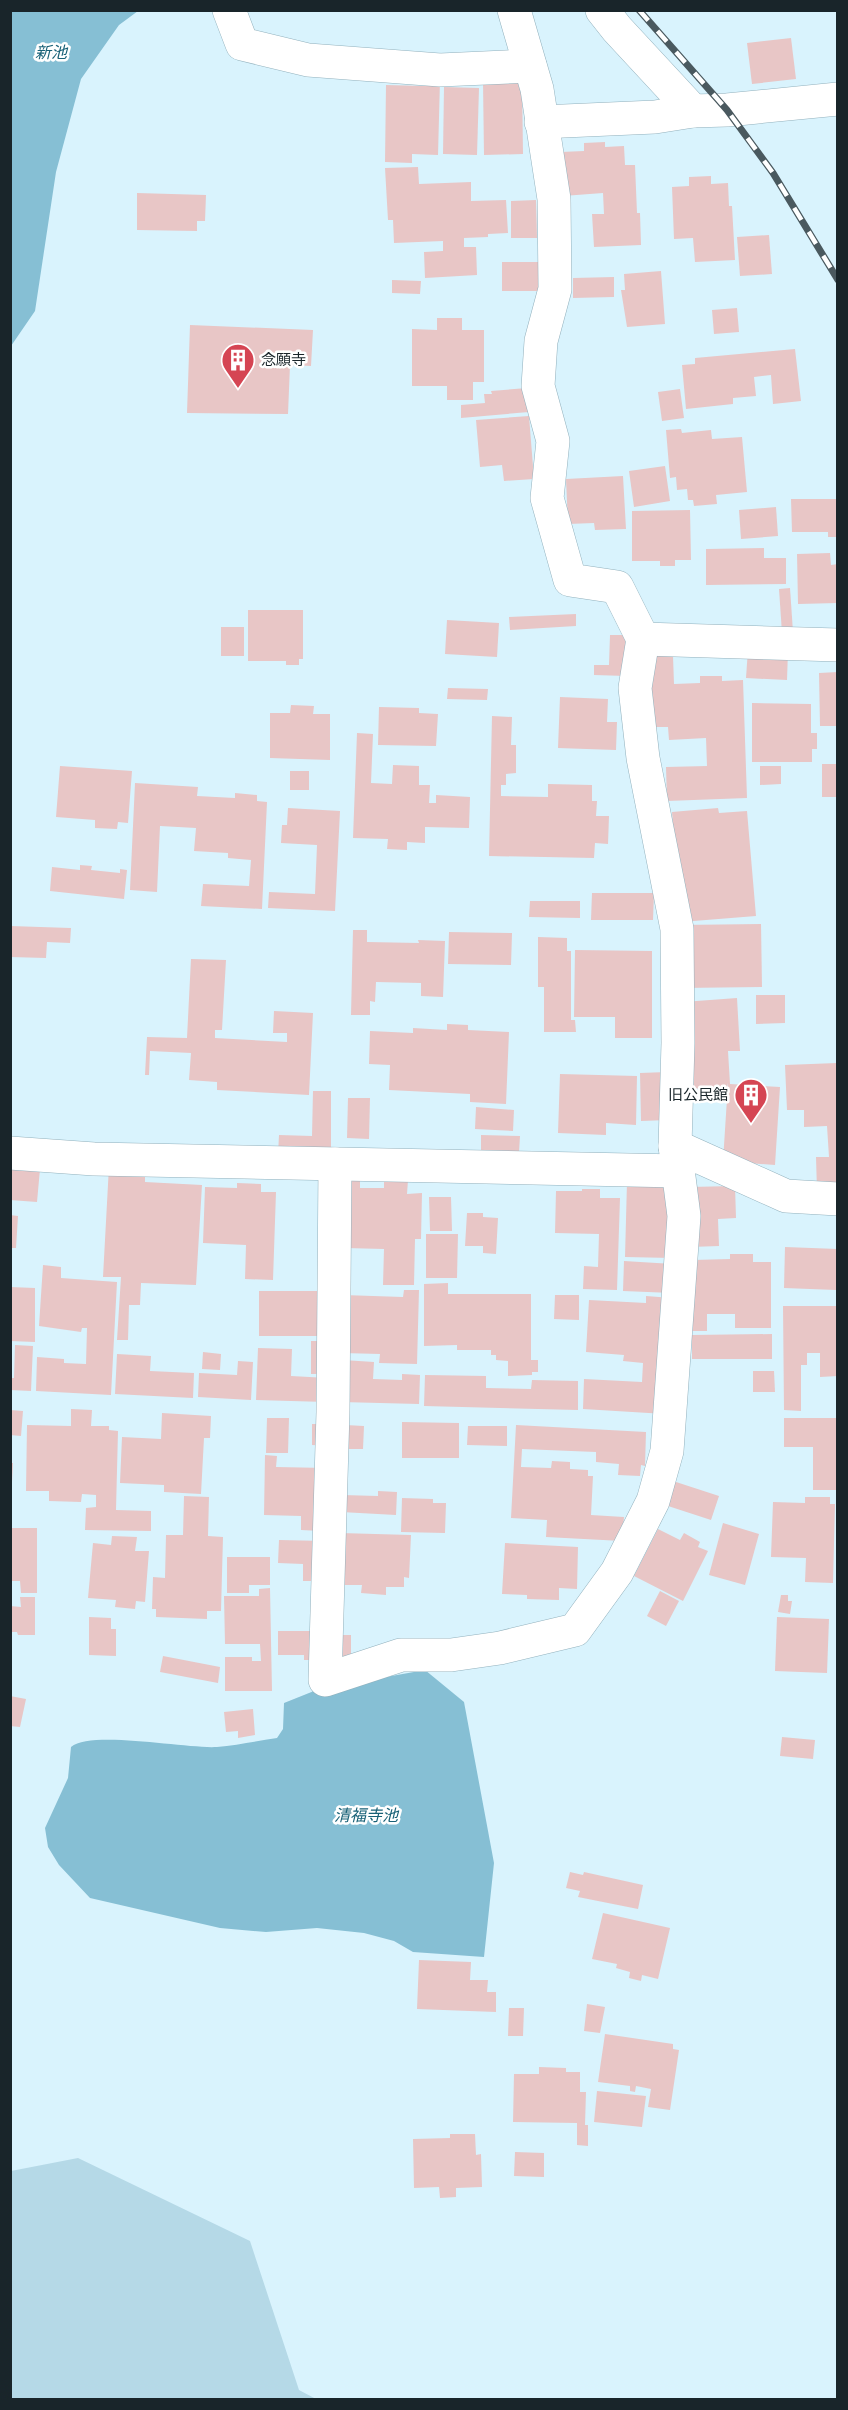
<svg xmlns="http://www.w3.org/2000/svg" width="848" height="2410" font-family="'Fira Sans','Noto Sans JP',sans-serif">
  <rect width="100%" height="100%" fill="#d9f3fd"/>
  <path fill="#b5d9e7" d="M78,2158l172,83 49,149 17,9h-305v-228z"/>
  <g fill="#86bfd4">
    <path d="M11,10l127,1 -19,14 -38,54 -25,93 -21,139 -24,35z"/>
    <path d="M425,1670l39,32 30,161 -10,94 -71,-5 -19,-11 -30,-8 -47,-5 -51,4 -46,-4 -130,-30 -31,-33 -11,-18 -3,-19 23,-50 3,-31c21,-17 115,2 146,0 20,-2 40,-6 60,-9l6,-9 1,-26 35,-14z"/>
  </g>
  <g fill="#e8c6c6">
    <path d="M791,38l5,41 -44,5 -5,-41z"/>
    <path d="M425,80h15l-2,75 -26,-1v9l-27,-1 1,-77 39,1z"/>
    <path d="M522,81l1,73 -39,1 -1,-73z"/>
    <path d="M444,87l35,1 -2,67 -34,-1z"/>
    <path d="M605,142v5l19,-1 1,19h10l2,48h3l1,32 -47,2 -2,-33h12l-1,-21 -40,3 -2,-44 23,-1v-8z"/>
    <path d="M418,167l1,17 52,-2v19l35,-1 2,33 -20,1v3l-24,1v9h12l1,28 -52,3 -1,-26 19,-1v-10l-49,2 -1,-23h-5l-3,-52z"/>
    <path d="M711,176v8l17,-1 1,23h3l3,54 -40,2 -2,-24 -19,1 -2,-52 17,-1v-9z"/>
    <path d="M137,193l69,2 -1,26h-8v10l-60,-1z"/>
    <path d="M536,200l1,38h-26v-37z"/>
    <path d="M769,235l3,39 -32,2 -3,-39z"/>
    <path d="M502,262h38l-1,29h-37z"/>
    <path d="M661,271l4,53 -38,3 -6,-37h4l-1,-16z"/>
    <path d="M614,277v20l-41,1v-20z"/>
    <path d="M392,280l29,1 -1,13 -28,-1z"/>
    <path d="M737,308l2,24 -25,2 -2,-24z"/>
    <path d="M437,318h25v12h22v52h-11v18h-26v-14h-35v-57l25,1z"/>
    <path d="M190,325l123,5 -2,36 -21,-1 -2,49 -101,-1z"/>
    <path d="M795,349l6,52 -28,3 -2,-29 -17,2 2,19 -23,2v6l-47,5 -4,-44 13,-1v-6z"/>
    <path d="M527,388l2,24 -68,6v-13l24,-2 -1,-9h8l-1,-3z"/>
    <path d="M680,389l4,29 -22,3 -4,-29z"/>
    <path d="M529,416l5,63 -30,2 -2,-16 -22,2 -4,-47z"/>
    <path d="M681,429l1,4 29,-3 1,9 30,-2 5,55 -31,3 1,9 -23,2 -1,-6h-5l-1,-11 -10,1 -1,-13 -6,1 -4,-48z"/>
    <path d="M665,466l5,35 -36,6 -5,-36z"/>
    <path d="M623,476l3,53 -31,1 -1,-7 -26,1 -2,-45z"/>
    <path d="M791,499h47v38h-10v-5h-36z"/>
    <path d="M776,507l2,29 -37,3 -2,-29z"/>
    <path d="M690,510l1,50h-16v6h-15v-5h-28v-50z"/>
    <path d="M764,548v10h22v26l-80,1v-36z"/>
    <path d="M830,553l1,12 7,-1v39l-40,1 -1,-50z"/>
    <path d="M790,588l3,44 -11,1 -3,-44z"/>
    <path d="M248,610h55v49h-4v6h-13v-4h-38z"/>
    <path d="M576,614v12l-66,4 -1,-13z"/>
    <path d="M447,620l52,3 -2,34 -52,-3z"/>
    <rect x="221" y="627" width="23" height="29"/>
    <path d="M610,635h16v41l-32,-1v-10h15z"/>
    <path d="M748,649l40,2 -1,29 -41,-2z"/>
    <path d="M651,656h22l1,28 26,-1v-7h22v5l21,-1 4,118 -80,3 -1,-34 41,-1 -1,-28 -37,2 -1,-13h-15z"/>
    <path d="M838,672v54h-18l-1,-53z"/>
    <path d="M448,688l40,1 -1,11 -40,-1z"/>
    <path d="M560,697l48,2 -1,23h10l-1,28 -58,-2z"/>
    <path d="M752,703l59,1v29h6v16h-5v13h-60z"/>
    <path d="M291,705l23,1 -1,8h17v46l-60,-2v-45h20z"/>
    <path d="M379,707l40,1v5l19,1 -2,32 -58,-1z"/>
    <path d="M492,716l20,1 -1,28h5v28l-10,1v11h-5v11l47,1v-13l44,1v16h5l-1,15h13l-1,28 -13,-1 -1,15 -105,-2z"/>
    <path d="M357,733l16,1 -2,49 21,1 1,-19 26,1v19h11l-1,18h7v-8l34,2 -1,31 -44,-1v16l-18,-1v8l-20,-1 1,-10 -35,-1z"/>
    <rect x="822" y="764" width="16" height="33"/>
    <path d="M60,766l72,5 -4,52 -10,-1 -1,7 -22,-1v-8l-39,-3z"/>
    <path d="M760,766h21v18l-21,1z"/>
    <rect x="290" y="771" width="19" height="19"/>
    <path d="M135,783l63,4 -1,9 38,2v-5l22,2v6l10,1 -5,107 -61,-3 2,-22 46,2 2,-26 -23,-2v-5l-34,-2 2,-23 -36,-2 -3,66 -27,-2z"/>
    <path d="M288,808l52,3 -5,100 -67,-3 1,-16 46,2 2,-49 -36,-2 1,-18h5z"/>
    <path d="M718,808l1,5 28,-2 9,105 -75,6 -9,-110z"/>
    <path d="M80,865l12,1 -1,4 29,3v-4l7,1 -3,29 -74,-8 2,-24 28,3z"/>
    <path d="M592,893h62l-1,27h-62z"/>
    <path d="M530,901h50v17l-51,-1z"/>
    <path d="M761,924l1,63 -81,1 -1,-63z"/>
    <path d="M10,926l61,2 -1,15 -23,-1 -1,16 -36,-1z"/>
    <path d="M353,930h14v12l52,1 -1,-3 27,1 -2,56 -22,-1v-13l-45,-1 -1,20 -5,-1v14h-19z"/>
    <path d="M449,932l63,1 -1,32 -63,-1z"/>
    <path d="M538,937l29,1v13h4v69h4l1,12h-32v-45h-6z"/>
    <path d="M575,950l77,1v87h-37v-21h-41z"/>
    <path d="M191,959l35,1 -4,70h-7v8l72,4v-9h-14l1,-22 39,2 -4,82 -92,-5v-8l-28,-2 2,-27 -41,-2 -1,24h-4l2,-38 40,1z"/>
    <path d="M756,995h29v28l-29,1z"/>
    <path d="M737,998l3,53h-12l2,33 50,3 -5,78 -52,-4 5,-78 -1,4 -39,2 -5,-87z"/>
    <path d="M447,1024l21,1v5l41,2 -3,72 -36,-2v-8l-81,-4 1,-25 -21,-1 1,-33 43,2v-5l34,2z"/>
    <path d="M837,1063l1,127 -21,1 -1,-34h13l-2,-31 -23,1v-17h-17l-2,-45z"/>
    <path d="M667,1072l1,48 -27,1 -1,-48z"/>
    <path d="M560,1074l77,2 -1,49 -30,-2v12l-48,-2z"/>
    <path d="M313,1091h18v65l-53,-1 1,-20 33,1z"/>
    <path d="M348,1098h22l-1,41 -22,-1z"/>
    <path d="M476,1107l38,3 -1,21 -38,-2z"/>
    <path d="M481,1135l39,1 -1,16 -38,-1z"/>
    <path d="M10,1166l30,3 -3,33 -27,-2z"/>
    <path d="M109,1166l36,1v15l57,3 -6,100 -55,-2 -1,22h-11l-1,35h-11l4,-63h-18z"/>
    <path d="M346,1174l14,1v13h24v-9l24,1 -1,14 15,-1 -1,46h-6l-1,46h-31l1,-36 -39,-1z"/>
    <path d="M627,1182l47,1 -2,75 -47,-1z"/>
    <path d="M237,1183l24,1v8h15l-3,88 -28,-1 1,-34 -43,-2 2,-56 32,1z"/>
    <path d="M735,1186l1,32 -18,1 1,27 -29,1 -1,-60z"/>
    <path d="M582,1189h18v9h20l-3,92 -34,-1 1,-23 14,1 1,-33 -44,-1 1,-42h26z"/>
    <path d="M429,1197h22l1,34h-22z"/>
    <path d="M467,1213h16v4l15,1 -2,36 -13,-1v-7h-18z"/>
    <path d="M10,1215l8,1 -2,32h-6z"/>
    <path d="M426,1234h32l-1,44h-31z"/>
    <path d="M785,1247l53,2 -2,41 -52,-2z"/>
    <path d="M730,1254h23v8h18v66h-36v-14h-28v17h-15l1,-71 37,-1z"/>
    <path d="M624,1261l49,3 -1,29 -49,-2z"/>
    <path d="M43,1265l18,2v11l56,4 -6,113 -75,-4 1,-34 27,2v4l22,1 1,-36h-5l-1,4 -42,-6z"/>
    <path d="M448,1283v11h83v66h7v12h-6v3l-24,1v-15l-12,-1v-5h-5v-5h-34v-5l-33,1v-62z"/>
    <path d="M10,1287l25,1v54l-25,-1z"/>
    <path d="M404,1290h15l-2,74 -38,-1 1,-9 -38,-1 1,-58 60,2z"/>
    <rect x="259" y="1291" width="70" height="45"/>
    <path d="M555,1295h24v25l-25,-1z"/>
    <path d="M646,1296l26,2 -7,116 -82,-5 1,-30 58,3 1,-19 -20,-2 1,-6 -38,-3 3,-52 57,3z"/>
    <path d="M783,1306h55v70l-18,1v-24h-13v12h-6v46l-17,-1z"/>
    <path d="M772,1334v25h-80v-24z"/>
    <rect x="311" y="1341" width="16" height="33"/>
    <path d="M15,1345l18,1 -2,45 -21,-1v-12h4z"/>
    <path d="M258,1348l34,1 -1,27 37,2 -2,24 -70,-2z"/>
    <path d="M203,1352l18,2 -1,16 -18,-1z"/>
    <path d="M117,1354l34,2 -1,15 44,2 -1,25 -78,-4z"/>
    <path d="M343,1360l31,2 -1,17 29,1v-6l18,1 -1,29 -78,-2z"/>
    <path d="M238,1361l15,1 -2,38 -53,-3 1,-24 38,2z"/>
    <path d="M753,1371h21l1,21h-22z"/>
    <path d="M425,1375l61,1v12l45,1 1,-9 46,1v29l-154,-4z"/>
    <path d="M71,1409l21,1 -1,16h18v4l9,1 -2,79 35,1v20l-66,-1 1,-22 10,-1v-12l-14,-1 -1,8 -32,-1v-10h-23l1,-66 44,1z"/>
    <path d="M10,1410l13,1 -2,25 -11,-1z"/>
    <path d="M162,1413l49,3 -1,22h-6l-3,56 -37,-2v-7l-44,-2 2,-46 39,2z"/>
    <path d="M267,1418h22l-1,35h-22z"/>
    <path d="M784,1418h54l-1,72h-24v-43h-29z"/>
    <path d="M402,1422l57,1v35h-57z"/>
    <path d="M312,1424h15l-1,22 -14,-1z"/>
    <path d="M345,1425l19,1 -1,23h-19z"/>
    <path d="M516,1425l130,7 -1,34 -4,-1 -1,11 -22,-1 1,-11 -23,-2v-10l-74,-3 -1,18 30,1 1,-7 18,1v7l18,1v6h5l-2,39 33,2 -2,24 -76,-4 1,-17 -36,-2z"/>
    <path d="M468,1426h39v20l-40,-1z"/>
    <path d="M265,1455l12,1 -1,11 51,1 -6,63 -20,-1v-14l-37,-1z"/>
    <path d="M10,1463h3l-1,19h-2z"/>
    <path d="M673,1481l46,15 -8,24 -46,-15z"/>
    <path d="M378,1491l19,1 -1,23 -55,-3 1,-17 36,1z"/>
    <path d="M184,1496l25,1 -1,39 15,1 -2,74h-14v8l-51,-2v-8h-4l1,-32 12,1 1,-43h17z"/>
    <path d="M805,1497h25v7h5l-2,79 -28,-1 1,-24 -35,-1 2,-55 32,1z"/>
    <path d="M402,1498l31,1v4h13l-1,30 -44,-1z"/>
    <path d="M723,1523l36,11 -14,51 -36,-10z"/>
    <path d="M10,1528h27v65h-16l-1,-12h-10z"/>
    <path d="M658,1529l22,11 4,-7 16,9 -2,5 10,4 -25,50 -49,-25z"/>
    <path d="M340,1533l71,2 -2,43 -5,-1v10h-18v8l-25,-2 1,-8h-24z"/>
    <path d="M112,1536l25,1 -2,14h14l-4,51 -9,-1 -1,8 -20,-2 1,-7 -28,-2 5,-55 18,2z"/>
    <path d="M279,1540l46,1 -1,40h-21v-17l-25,-1z"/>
    <path d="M505,1543l73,4 -1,42 -18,-1v12l-32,-1v-4l-25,-1z"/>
    <path d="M227,1557h43v28h-21v8h-22z"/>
    <path d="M270,1588l2,103h-47v-34h27v4h9l-1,-17h-35l-1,-48h35v-7z"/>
    <path d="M660,1591l19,10 -13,25 -19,-10z"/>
    <path d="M781,1595h7v6h4l-2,13 -12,-2z"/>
    <path d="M20,1597h15v38h-17l-1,-3h-7v-26l11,1z"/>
    <path d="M89,1617l22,1v11h5v27l-27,-1z"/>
    <path d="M777,1617l52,2 -2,54 -52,-2z"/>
    <path d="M278,1631h44v29h-18v-5h-26z"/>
    <rect x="339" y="1635" width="12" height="25"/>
    <path d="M163,1656l57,11 -2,16 -58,-11z"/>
    <path d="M10,1696l16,3 -6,28 -10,-1z"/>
    <path d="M253,1709l2,26 -17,3v-7l-12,1 -2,-20z"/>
    <path d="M782,1737l33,3 -2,19 -33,-3z"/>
    <path d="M570,1872l13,3 1,-3 59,13 -5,24 -60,-12 2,-6 -14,-3z"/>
    <path d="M603,1913l67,15 -12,51 -16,-4 -1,6 -12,-3 1,-6 -14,-4 1,-4 -25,-5z"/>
    <path d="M419,1960l52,2 -1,18h18l-1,12h9v20l-79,-3z"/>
    <path d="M587,2004l18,3 -5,26 -16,-2z"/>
    <path d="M509,2008h15l-1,28h-15z"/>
    <path d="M605,2034l68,10v5l6,1 -9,60 -22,-3 3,-18 -15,-3 -1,6 -5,-1v-5l-32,-4z"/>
    <path d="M539,2067l27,1v4h14v20h6l-1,33h3v21l-11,-1v-22l-64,-1 1,-48h25z"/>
    <path d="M597,2091l49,5 -4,31 -48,-5z"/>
    <path d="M450,2134h25l1,21 5,-1 1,33 -26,1v9l-16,1 -1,-11 -25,1 -1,-49 37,-1z"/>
    <path d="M515,2152l29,1v24l-30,-1z"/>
  </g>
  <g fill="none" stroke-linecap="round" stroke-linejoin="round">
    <defs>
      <g id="street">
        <path d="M229,10l13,34 66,16 132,10 90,-4"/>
        <path d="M602,10l15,19 76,82"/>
        <path d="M541,122l114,-5 38,-6 34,-1 111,-11"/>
        <path d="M643,639l195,6"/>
        <path d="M675,1146l111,50 52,3"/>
        <path d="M10,1153l84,6 585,12"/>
        <path d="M335,1164l-2,248 -8,268 76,-25h50l49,-7 75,-18 42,-58 36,-71 14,-50 17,-235 -9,-70 3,-103 -1,-114 -34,-171 -8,-70 8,-49 -26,-52 -47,-7 -23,-82 6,-57 -15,-55 3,-45 14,-52 -1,-90 -17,-110 -23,-79"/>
      </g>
    </defs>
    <use href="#street" stroke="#92b1bd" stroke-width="34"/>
    <use href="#street" stroke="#fff" stroke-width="33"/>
    <defs>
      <path id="rail" d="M639,10l88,100 46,63 65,107"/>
    </defs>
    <use href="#rail" stroke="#4a595f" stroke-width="7"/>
    <use href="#rail" stroke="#fff" stroke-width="4.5" stroke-dasharray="14" stroke-linecap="butt"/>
  </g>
  <defs>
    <symbol id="building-pin" viewBox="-11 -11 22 30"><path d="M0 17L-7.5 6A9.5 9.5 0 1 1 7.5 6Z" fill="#d54553" stroke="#fff"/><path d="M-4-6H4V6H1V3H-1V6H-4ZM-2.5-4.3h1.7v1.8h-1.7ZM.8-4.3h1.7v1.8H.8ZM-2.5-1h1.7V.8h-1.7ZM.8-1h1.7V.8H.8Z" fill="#fff"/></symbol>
  </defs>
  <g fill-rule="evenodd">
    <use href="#building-pin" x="219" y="341" width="38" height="52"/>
    <use href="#building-pin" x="732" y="1076" width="38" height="52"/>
  </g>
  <g text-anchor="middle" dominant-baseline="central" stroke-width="5" stroke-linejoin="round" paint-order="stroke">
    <g font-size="15" fill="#19252a" stroke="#fff" text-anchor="start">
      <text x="261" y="360">念願寺</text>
      <text x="728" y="1095" text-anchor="end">旧公民館</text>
    </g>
    <g font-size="16" font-style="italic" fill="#186177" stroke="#fff">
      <text x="51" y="52">新池</text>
      <text x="366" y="1815">清福寺池</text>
    </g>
  </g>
  <rect width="848" height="2410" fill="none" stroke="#19252a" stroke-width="24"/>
</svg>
